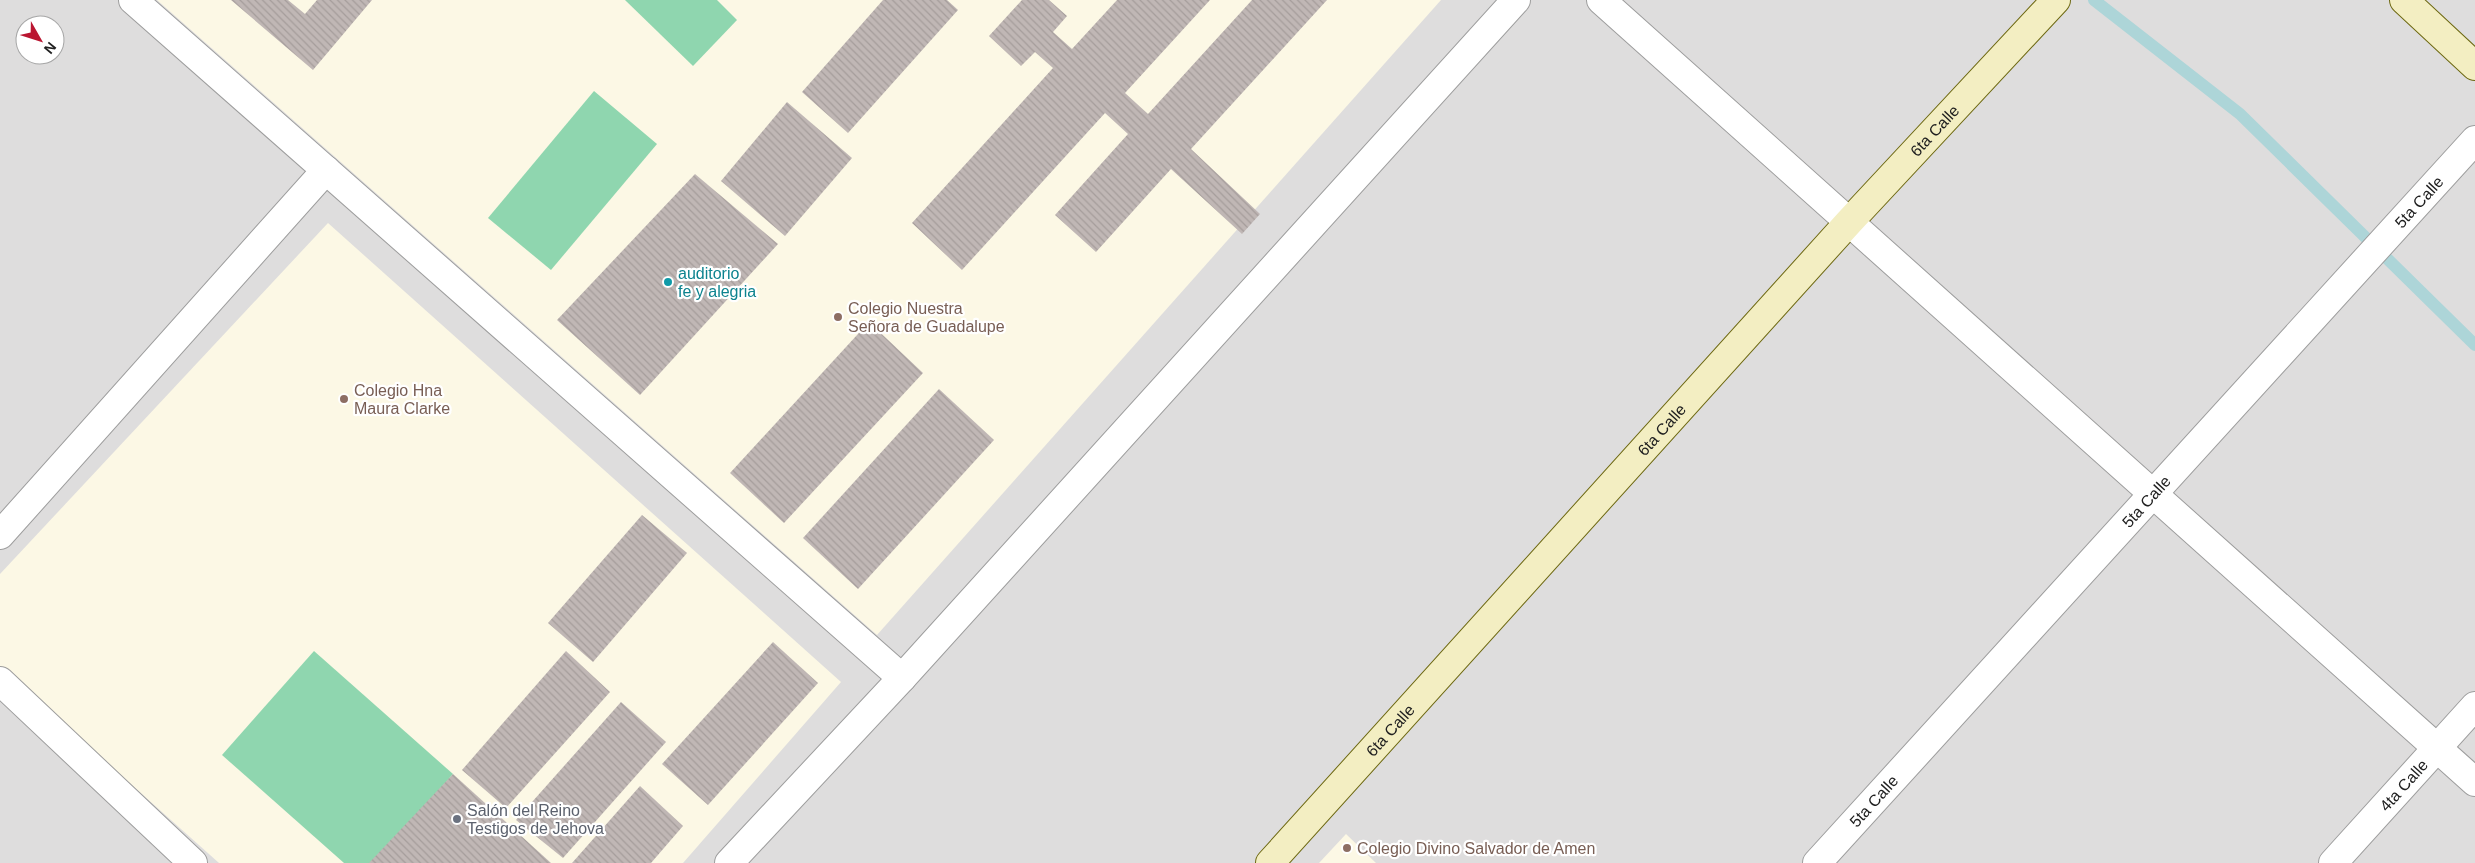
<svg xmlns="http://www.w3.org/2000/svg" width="2475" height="863" font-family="Arial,sans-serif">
  <defs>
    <pattern id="building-back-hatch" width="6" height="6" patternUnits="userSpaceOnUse" patternTransform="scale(1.25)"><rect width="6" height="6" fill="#c0b7b5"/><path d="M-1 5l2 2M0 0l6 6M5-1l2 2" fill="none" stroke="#a59d9b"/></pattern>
  </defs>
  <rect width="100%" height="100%" fill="#f0ece8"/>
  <path fill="#dedddd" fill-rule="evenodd" d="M0,0h2475v863h-2475zM25,25h30v30h-30z"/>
  <g fill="#fcf8e5">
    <path d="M157,0h1284l-564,635z"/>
    <path d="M328,223l513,459 -158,181h-464l-219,-196v-93z"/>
    <path d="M1346,834l30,29h-57z"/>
  </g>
  <g fill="#8fd6af">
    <path d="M625,0h92l20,20 -44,46z"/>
    <path d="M594,91l63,53 -106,126 -63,-52z"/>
    <path d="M314,651l139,123 -78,89h-31l-122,-108z"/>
  </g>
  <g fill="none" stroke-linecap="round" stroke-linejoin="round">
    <path stroke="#add5d8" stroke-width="12" d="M2094,0l146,114 235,231"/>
  </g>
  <g fill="url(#building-back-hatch)">
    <path d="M231,0h57l17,14 12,-14h55l-59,70z"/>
    <path d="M883,0h64l11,10 -110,123 -46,-41z"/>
    <path d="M1022,0h27l18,16 -14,16 19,17 45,-49h93l-85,93 23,21 104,-114h75l-136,149 69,65 -18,20 -71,-65 -75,83 -41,-37 73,-81 -23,-21 -143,157 -50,-47 141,-155 -18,-16 -14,14 -32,-30z"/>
    <path d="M787,102l65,56 -67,78 -64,-55z"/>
    <path d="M695,174l83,70 -138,151 -83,-75z"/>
    <path d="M869,322l54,51 -139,150 -54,-50z"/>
    <path d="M939,389l55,51 -136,149 -55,-51z"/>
    <path d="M642,515l45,38 -94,109 -45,-39z"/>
    <path d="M773,642l45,41 -110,122 -46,-41z"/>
    <path d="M566,651l44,41 -104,116 -44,-38z"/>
    <path d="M621,702l45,40 -103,116 -47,-38z"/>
    <path d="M453,774l98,89h-182z"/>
    <path d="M640,786l43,40 -32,37h-79z"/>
  </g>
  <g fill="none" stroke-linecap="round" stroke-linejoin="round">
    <defs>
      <g id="street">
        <path d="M133,0l769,678"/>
        <path d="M1601,0l874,782"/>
        <path d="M0,535l326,-365"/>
        <path d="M0,681l193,182"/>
        <path d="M729,863l173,-185 614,-678"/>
        <path id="s1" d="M1817,863l658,-723"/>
        <path id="s2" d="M2333,863l142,-157"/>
      </g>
      <g id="secondary">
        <path d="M2404,0l71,66"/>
        <path id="s3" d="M1270,863l579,-641 207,-222"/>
      </g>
    </defs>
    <use href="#street" stroke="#9d9d9d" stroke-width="30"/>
    <use href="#secondary" stroke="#6d6811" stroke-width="30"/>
    <use href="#street" stroke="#fff" stroke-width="28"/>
    <use href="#secondary" stroke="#f3eec2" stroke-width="28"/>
  </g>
  <circle fill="#0f9aa8" stroke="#fff" stroke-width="2" cx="668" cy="282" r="5"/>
  <g fill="#8d6e63" stroke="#fff" stroke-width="2">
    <circle cx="838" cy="317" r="5"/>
    <circle cx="344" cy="399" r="5"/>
    <circle cx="1347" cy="848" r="5"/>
  </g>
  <circle fill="#6b7280" stroke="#fff" stroke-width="2" cx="457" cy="819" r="5"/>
  <g text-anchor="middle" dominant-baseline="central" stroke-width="4.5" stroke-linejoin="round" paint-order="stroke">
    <g font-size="16" fill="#202020" stroke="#fff">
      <text stroke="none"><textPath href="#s3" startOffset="989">6ta Calle</textPath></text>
      <text stroke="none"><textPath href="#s1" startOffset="894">5ta Calle</textPath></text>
      <text stroke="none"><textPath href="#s3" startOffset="584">6ta Calle</textPath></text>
      <text stroke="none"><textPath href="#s1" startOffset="489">5ta Calle</textPath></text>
      <text stroke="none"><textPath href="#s3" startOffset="179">6ta Calle</textPath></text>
      <text stroke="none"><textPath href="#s2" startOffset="105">4ta Calle</textPath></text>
      <text stroke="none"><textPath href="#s1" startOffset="84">5ta Calle</textPath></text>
    </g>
    <g font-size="16" fill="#0d838f" stroke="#fff" text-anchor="start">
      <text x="678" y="273">auditorio<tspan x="678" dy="18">fe y alegria</tspan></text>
    </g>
    <g font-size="16" fill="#785e54" stroke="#fff" text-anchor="start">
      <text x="848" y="308">Colegio Nuestra<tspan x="848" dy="18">Señora de Guadalupe</tspan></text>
      <text x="354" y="390">Colegio Hna<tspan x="354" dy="18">Maura Clarke</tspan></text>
      <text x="1357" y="848">Colegio Divino Salvador de Amen</text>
    </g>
    <g font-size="16" fill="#5b616d" stroke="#fff" text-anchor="start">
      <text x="467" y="810">Salón del Reino<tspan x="467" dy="18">Testigos de Jehova</tspan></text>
    </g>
  </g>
  <g transform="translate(40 40) rotate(129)"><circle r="24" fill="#ffffff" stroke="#a6a6a6"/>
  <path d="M0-4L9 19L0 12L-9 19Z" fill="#ba1631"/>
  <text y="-8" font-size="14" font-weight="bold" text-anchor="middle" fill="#202020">N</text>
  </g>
</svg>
